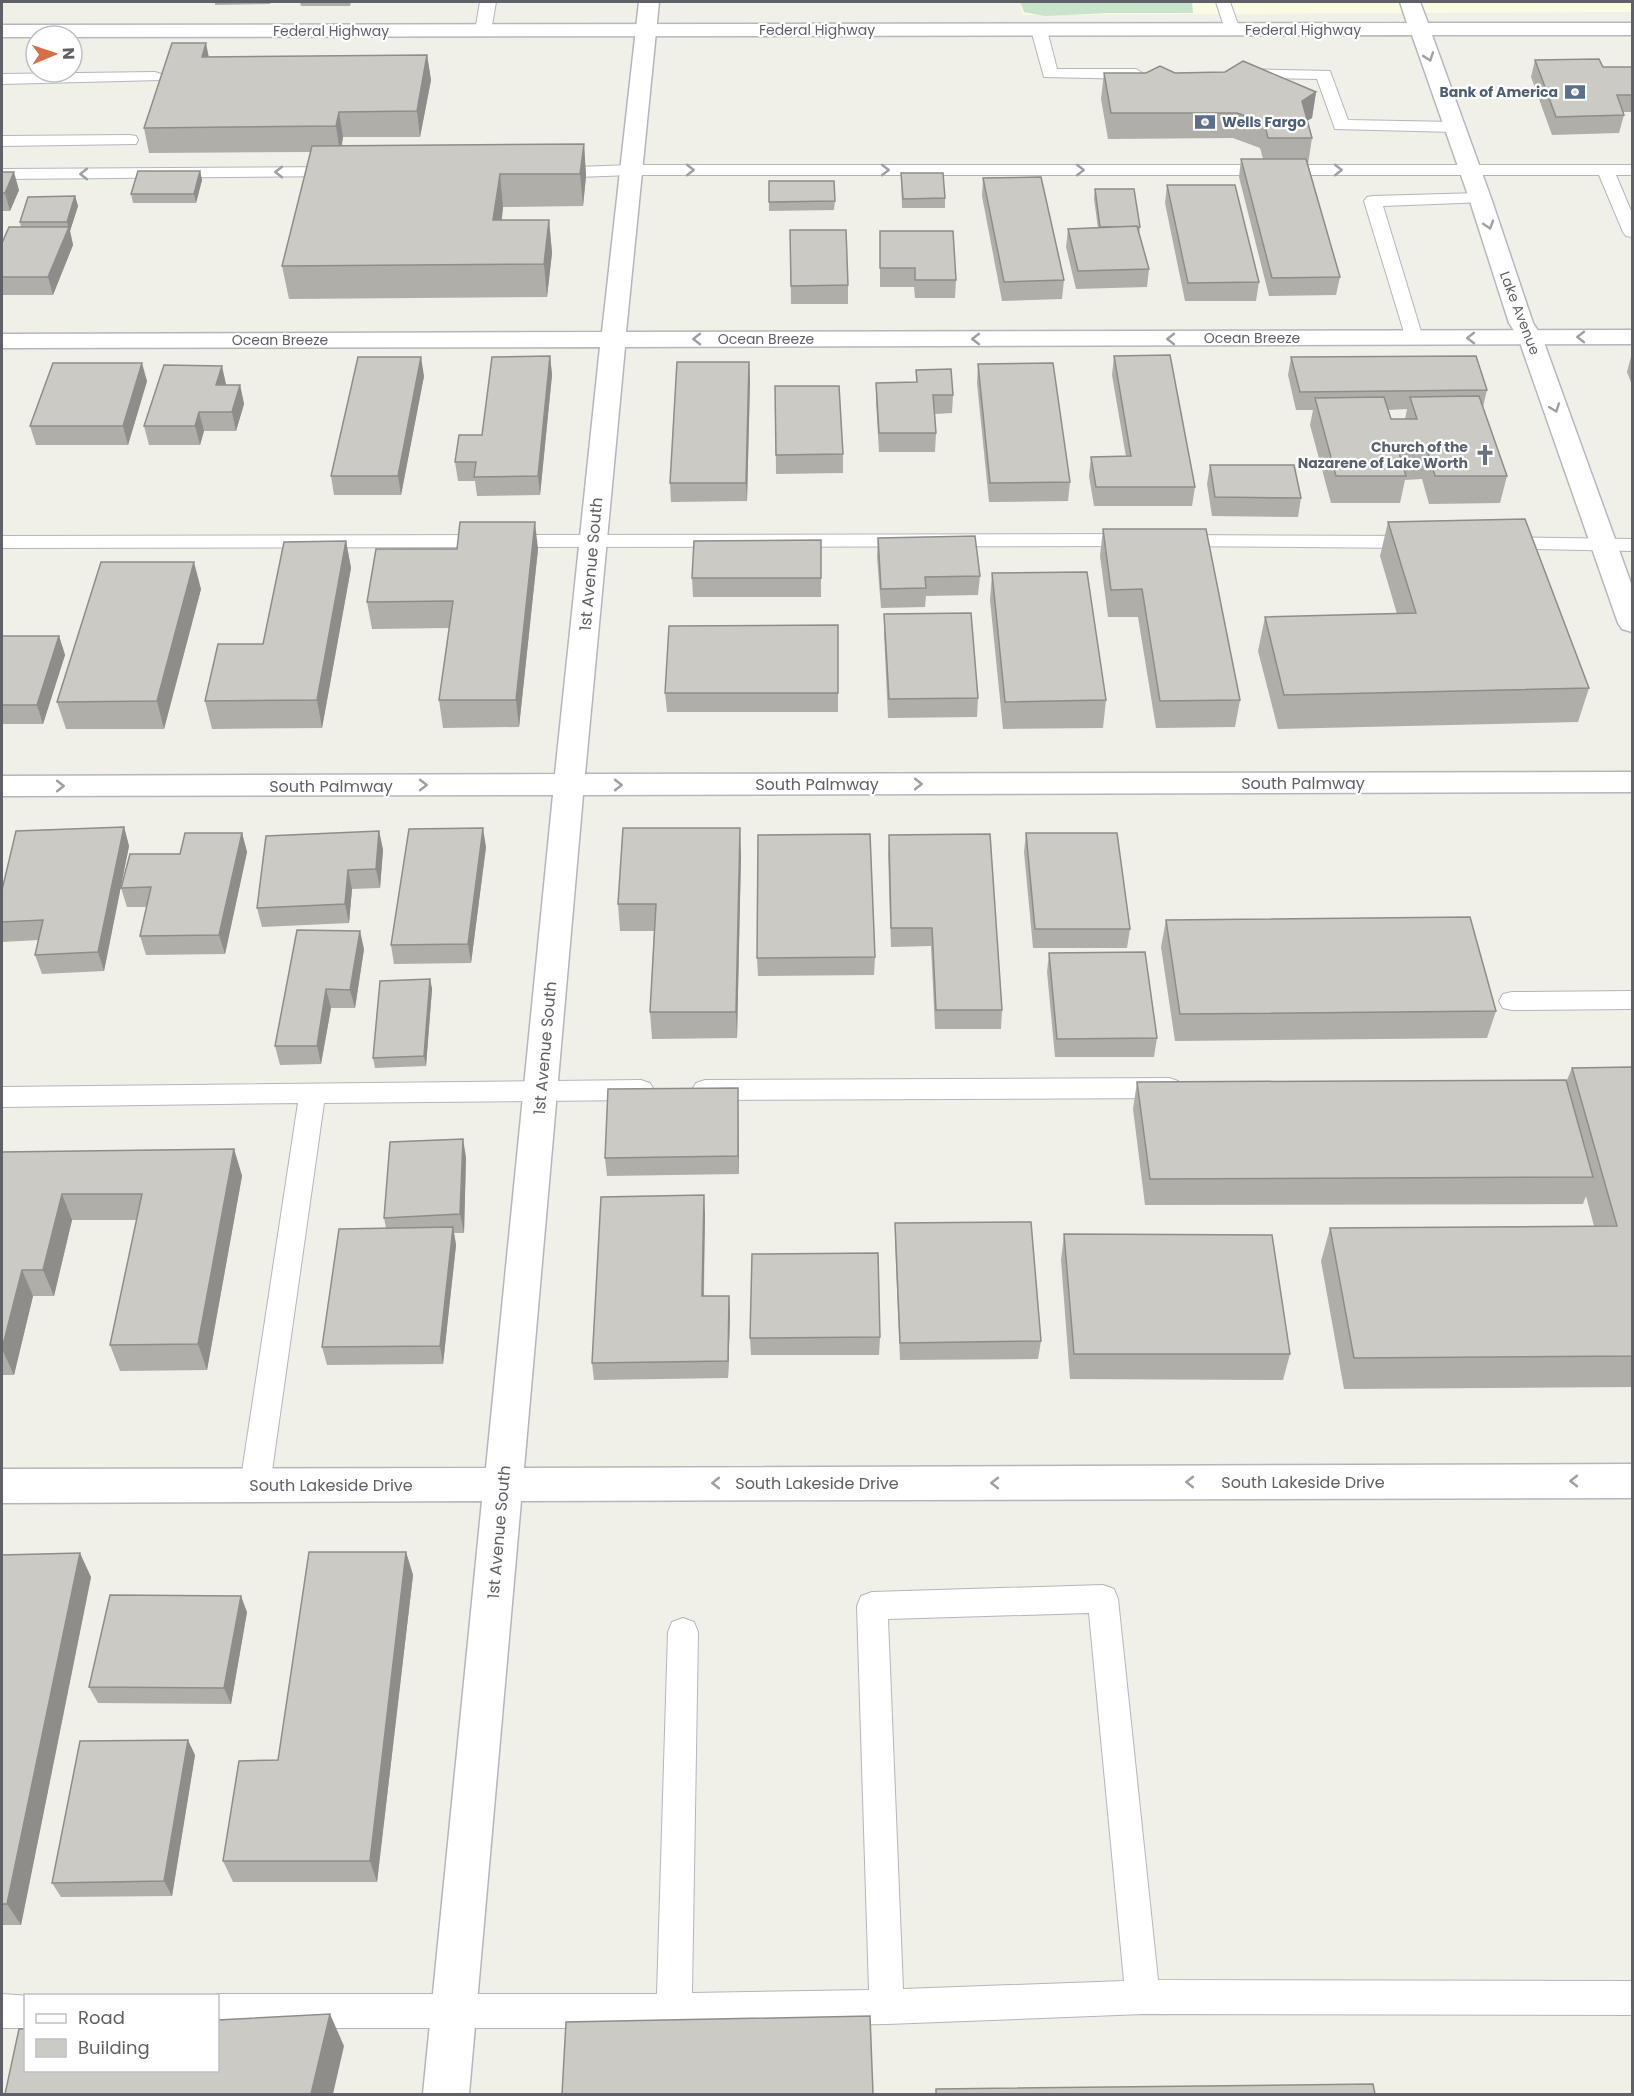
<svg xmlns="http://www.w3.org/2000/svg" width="1634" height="2096" font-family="Poppins,sans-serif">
  <rect width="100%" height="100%" fill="#f0efe8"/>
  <path fill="#fbfae2" d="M1020,2h612v10l-610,3z"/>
  <path fill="#c8e4cd" d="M1020,2h172l1,11h-84l-64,3 -21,-4z"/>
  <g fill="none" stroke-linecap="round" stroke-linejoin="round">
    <defs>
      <g id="service">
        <path d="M480,2h16l-5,29 -8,5 -8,-5z"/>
        <path d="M1216,2h14l10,28 -2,3h-12z"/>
        <path d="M1039,25l8,5 10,39h79l8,5 -8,5 -92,-2 -13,-47z"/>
        <path d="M1239,69l91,2 18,49 106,2 8,5 -8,5 -119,-3 -18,-50 -84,-2 -2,-3z"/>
        <path d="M155,72l6,2 2,3 -2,3 -159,4v-10z"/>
        <path d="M130,135l6,1 2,4 -2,4 -134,2v-10z"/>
        <path d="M631,165h1001v10h-16l16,38v24l-6,-1 -3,-4 -24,-57h-968l-80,3 -6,-1 -3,-4 3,-4 6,-1z"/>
        <path d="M340,167l6,1 3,4 -3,4 -344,3v-10z"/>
        <path d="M1480,193l6,1 3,4 -3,4 -103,4 40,132 -2,4h-14l-43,-141 3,-4 6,-1z"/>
        <path d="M1135,534l7,2 3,4 -3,4 -7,2 -1133,2v-12z"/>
        <path d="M1175,535l242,1 7,1 3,5 -3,5 -7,1 -249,-2 -3,-5 3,-5z"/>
        <path d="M1499,537l133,2v12l-140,-3 -3,-5 3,-5z"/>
        <path d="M1632,991v18l-120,1 -9,-2 -4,-7 4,-7 9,-2z"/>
        <path d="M1169,1078l9,3 4,7 -4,7 -9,3 -464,2 -9,-3 -4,-7 4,-7 9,-3z"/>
        <path d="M641,1080l9,3 4,7 -4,7 -9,3 -317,3 -54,382 -5,9 -10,4 -10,-4 -5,-9 58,-382 -296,4v-20z"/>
        <path d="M1103,1585l11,4 4,10 40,381 474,1v34l-489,-1 -256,10 -213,4h-456v-32h-4l4,-2h439l11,-362 4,-10 11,-4 11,4 4,10 -6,361 177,-3 -12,-384 4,-10 11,-4zM1089,1613l35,368 -221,8 -15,-370z"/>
        <path d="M2,1994l28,2h-4v32h-24z"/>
      </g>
      <path id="minor" d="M639,2h20l-33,330 1006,-2v14l-1007,3 -40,427 1047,-2v20l-1049,3 -59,673 1108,-4v34l-1111,3 -52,593h-46l59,-593 -480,2v-34l484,-1 67,-673 -551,1v-20l553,-2 45,-427 -598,1v-14l600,-2z"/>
      <path id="secondary" d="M1400,2h20l8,21h204v12h-200l59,163 42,125 9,14 90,249v46l-10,-3 -4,-6 -100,-286 -9,-14 -40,-125 -57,-163 -1410,2v-12l1405,-2z"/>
    </defs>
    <use href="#service" stroke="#b5b6bb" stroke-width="2"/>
    <use href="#minor" stroke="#b5b6bb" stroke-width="3"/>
    <use href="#secondary" stroke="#b6b8be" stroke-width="3"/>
    <use href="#service" fill="#fff" fill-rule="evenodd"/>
    <use href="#minor" fill="#fff" fill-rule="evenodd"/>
    <use href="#secondary" fill="#fff" fill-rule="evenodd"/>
  </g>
  <g fill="#afaea9" fill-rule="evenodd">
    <path d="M215,2h56l-1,2 -55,1z"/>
    <path d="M300,2h51l-1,4h-49z"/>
    <path d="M534,2h68l-68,1z"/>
    <path d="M427,55l4,25 -11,57h-77l-1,9 242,-2 2,32 -3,30 -80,1 -1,13h47l3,33 -5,44 -258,2 -7,-33 29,-114 -162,1 -5,-25 65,-71z"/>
    <path d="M1535,60l68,7h29v45h-9l1,3 -5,18 -67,2 -21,-58z"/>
    <path d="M1104,73h71l141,19 -4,26 -5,3 5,17 -4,26 32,113 -4,18 -67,1 -30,-119 2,-18h22l-3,-11 -27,-10 -125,1 -7,-40z"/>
    <path d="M200,171l2,9 -6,23h-63l-2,-9z"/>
    <path d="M2,172l17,18 -9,21h-8z"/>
    <path d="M901,173l44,25v10h-43z"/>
    <path d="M983,178l81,102 -2,19 -60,2 -20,-105z"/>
    <path d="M769,181l66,20 -1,9 -65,1z"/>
    <path d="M1167,185l92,97 -3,19h-71l-20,-98z"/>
    <path d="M1095,189l45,38 -1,8 10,34 -2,18 -71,2 -10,-42 2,-18 30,-1 -4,-29z"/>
    <path d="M75,196l3,10 -8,25 3,14 -20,50h-51v-52l19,-16 -1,-5z"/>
    <path d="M790,230l58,55v19h-57z"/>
    <path d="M880,231l76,49 -1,18h-40l-1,-11h-34z"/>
    <path d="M1632,353v32l-5,-13z"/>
    <path d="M550,356l2,19 -12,120 -63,1 -2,-15h-17l-3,-19 27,-27z"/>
    <path d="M1114,356l81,131 -3,19h-98l-5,-30 2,-19h35l-14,-82z"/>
    <path d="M1291,357l196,33 -4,17 24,69 -7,27 -71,1 -7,-25 -17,1 -5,23h-69l-21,-78 3,-15h-17l-8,-35zM1407,409l-2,10h-14l-3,-9z"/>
    <path d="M749,362l1,19 -3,120 -76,1 -1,-19z"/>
    <path d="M978,364l92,118 -2,19 -79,1 -12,-119z"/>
    <path d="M916,370l37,25 -1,18 -17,1 1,19 -1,19h-56l-3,-51v-18l40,-1z"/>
    <path d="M424,376l-23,119h-67l-3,-19z"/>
    <path d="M147,381l-19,64h-92l-6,-19z"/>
    <path d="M226,385h14l4,19 -8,27h-32l-4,14h-51l-5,-19z"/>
    <path d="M775,386l68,68v19l-67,1z"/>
    <path d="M1210,465l91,33 -3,19 -86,-1 -5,-32z"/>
    <path d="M1388,522l201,166 -11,34 -300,7 -20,-78 7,-34 132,-3 -17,-58z"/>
    <path d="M1103,529l137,171 -5,27 -79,1 -18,-111h-30l-8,-61z"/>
    <path d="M878,538l102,38 -2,19 -52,1 -1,11 -44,1 -4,-51z"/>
    <path d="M821,540v57h-128l-1,-19z"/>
    <path d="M346,541l5,27 -29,160 -110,1 -7,-28 58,-57z"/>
    <path d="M457,549h81l-19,178 -76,1 -4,-28 10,-72 -77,1 -5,-27z"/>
    <path d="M992,573l114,127 -3,28 -100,1 -13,-129z"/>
    <path d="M201,589l-37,140h-98l-9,-27z"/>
    <path d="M884,614l94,84 -1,19 -89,1 -4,-85z"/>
    <path d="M838,625v87h-171l-2,-19z"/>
    <path d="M2,636h57l6,19 -22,69h-41z"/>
    <path d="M124,827l5,19 -25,125 -62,3 -7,-19 4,-15 -37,2v-52z"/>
    <path d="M379,831l4,19 -3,38 -28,1 -3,34 -87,4 -5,-19z"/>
    <path d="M242,833l5,19 -22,102 -79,1 -6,-19 7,-29h-20l-6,-19z"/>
    <path d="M1026,833l104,96 -3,19h-94l-9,-96z"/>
    <path d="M889,835l113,175 -1,19h-66l-4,-83 -40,1 -3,-93z"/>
    <path d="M486,847l-15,116 -77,1 -3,-19z"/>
    <path d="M741,855l-4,183 -85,1 -2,-27 4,-81h-34l-2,-27z"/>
    <path d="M1166,920l330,91 -9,27 -312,3 -14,-94z"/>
    <path d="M364,949l-9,59h-24l-10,56 -41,1 -5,-19z"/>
    <path d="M1049,953l108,85 -3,19h-99l-8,-85z"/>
    <path d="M875,957l-1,18 -116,1 -1,-18z"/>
    <path d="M430,979l2,10 -6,77 -51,2 -2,-10z"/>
    <path d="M1632,1067v320l-288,2 -23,-128 9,-33 264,-2 -8,-30 -3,8 -438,1 -12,-96 4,-27h429l6,-14z"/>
    <path d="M738,1088l1,86 -132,2 -2,-18z"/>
    <path d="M234,1149l8,27 -35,194 -87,1 -10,-26 27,-125h-65l-18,76h-21l-19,79h-12v-223z"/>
    <path d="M466,1157l-2,76h-10l2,12 -13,119 -116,1 -5,-18 64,-119 -2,-10z"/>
    <path d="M705,1214l-1,82h25l1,18 -2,64 -134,2 -2,-17z"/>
    <path d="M895,1223l146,118 -3,18 -138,1 -5,-119z"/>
    <path d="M1064,1234l226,120 -7,26 -213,-1 -9,-119z"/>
    <path d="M880,1337l-1,18h-128l-1,-17z"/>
    <path d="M406,1552l7,23 -36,307h-144l-10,-21 55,-101z"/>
    <path d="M2,1555l89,22 -70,348h-19z"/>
    <path d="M247,1612l-16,92 -133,-1 -9,-16z"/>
    <path d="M195,1755l-23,141 -111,1 -9,-14z"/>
  </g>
  <g fill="#8e8d89">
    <path d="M206,43l5,25 -9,-11z"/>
    <path d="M427,55l4,25 -11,57 -3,-26z"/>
    <path d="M1316,92l-4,26 -14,8 4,-25z"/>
    <path d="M339,112l4,25 -3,15 -4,-26z"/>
    <path d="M584,144l2,32 -3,30 -3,-32z"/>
    <path d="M200,171l2,9 -6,23 -2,-9z"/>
    <path d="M14,172l5,18 -9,21 -5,-18z"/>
    <path d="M500,174l3,33 -6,46 -4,-33z"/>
    <path d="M75,196l3,10 -8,25 3,14 -20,50 -5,-18 20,-50 -1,-5z"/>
    <path d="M549,220l3,33 -5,44 -3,-33z"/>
    <path d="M550,356l2,19 -12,120 -2,-19z"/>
    <path d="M421,357l3,19 -23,119 -3,-19z"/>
    <path d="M749,362l1,19 -3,120 -1,-18z"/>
    <path d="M142,363l5,18 -19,64 -5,-19z"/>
    <path d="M222,366l4,18 -5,20 -5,-19z"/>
    <path d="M240,385l4,19 -8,27 -4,-19z"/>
    <path d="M199,412l5,19 -4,14 -5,-19z"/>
    <path d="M535,522l3,27 -19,178 -3,-27z"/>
    <path d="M346,541l5,27 -29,160 -5,-28z"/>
    <path d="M194,562l7,27 -37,140 -7,-28z"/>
    <path d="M59,636l6,19 -22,69 -6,-19z"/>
    <path d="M124,827l5,19 -25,125 -6,-19z"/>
    <path d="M483,828l3,19 -15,116 -3,-19z"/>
    <path d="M740,828l1,27 -4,183 -1,-26z"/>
    <path d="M379,831l4,19 -3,38 -4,-19z"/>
    <path d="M242,833l5,19 -22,102 -6,-19z"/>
    <path d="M348,870l4,19 -3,34 -4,-19z"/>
    <path d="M360,931l4,18 -9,59 -5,-18z"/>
    <path d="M430,979l2,10 -6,77 -2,-10z"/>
    <path d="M326,989l5,19 -10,56 -4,-18z"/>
    <path d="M738,1088v18l1,68 -1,-18z"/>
    <path d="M463,1139l3,18 -2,76 -4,-19z"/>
    <path d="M234,1149l8,27 -35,194 -9,-26z"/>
    <path d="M62,1194l10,26 -18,76 -11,-26z"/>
    <path d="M704,1195l1,19 -2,100 -1,-18z"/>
    <path d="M453,1227l3,18 -13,119 -3,-18z"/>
    <path d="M22,1270l11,26 -19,79 -12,-26z"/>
    <path d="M729,1296l1,18 -2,64v-17z"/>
    <path d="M406,1552l7,23 -36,307 -7,-21z"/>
    <path d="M80,1553l11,24 -70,348 -14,-21z"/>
    <path d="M241,1596l6,16 -16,92 -7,-16z"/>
    <path d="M188,1740l7,15 -23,141 -8,-15z"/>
    <path d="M330,2014l14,32 -11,48h-22z"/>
  </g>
  <g fill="#cbcac4" stroke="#8e8d89" stroke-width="1.5">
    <path d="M172,43h34l-4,14 225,-2 -10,56 -78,1 -3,14 -192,2z"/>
    <path d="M1599,59l4,8h29v28h-15l7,20 -68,2 -21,-57z"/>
    <path d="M1243,61l73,31 -14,9 10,37h-44l-4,-16 -27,-9h-126l-7,-40h42l14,-7 15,7 50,-1z"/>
    <path d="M584,144l-4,30h-80l-7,46h56l-5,44 -262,2 30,-120z"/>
    <path d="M1241,159h65l34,118 -68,1z"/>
    <path d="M138,171h62l-6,23h-63z"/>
    <path d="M2,172h12l-9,21h-3z"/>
    <path d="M901,173h42l2,25 -42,1z"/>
    <path d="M1041,177l23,103 -60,2 -21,-104z"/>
    <path d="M769,181h65l1,20 -66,1z"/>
    <path d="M1167,185h68l24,97 -71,1z"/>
    <path d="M1095,189h39l6,38h-40z"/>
    <path d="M75,196l-8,26h-47l8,-25z"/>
    <path d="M1137,226l12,43 -71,2 -10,-42z"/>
    <path d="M9,227h60l-21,50h-46v-34z"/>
    <path d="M790,230h56l2,55 -57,1z"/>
    <path d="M880,231h73l3,49h-41v-12h-35z"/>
    <path d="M1170,355l25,132h-99l-5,-30 40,-1 -17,-100z"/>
    <path d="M550,356l-12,120 -64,1 2,-15h-21l4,-27h23l10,-78z"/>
    <path d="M1476,356l11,34 -187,2 -9,-35z"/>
    <path d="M358,357h63l-23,119h-67z"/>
    <path d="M677,362h72l-3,121h-76z"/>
    <path d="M53,363h89l-19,63h-93z"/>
    <path d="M1053,363l17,119 -80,1 -12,-119z"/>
    <path d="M164,365l58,1 -6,19h24l-8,27h-33l-4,14h-51z"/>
    <path d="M951,369l2,26h-20l3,38h-57l-3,-50 41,-1 -1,-12z"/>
    <path d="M775,386h64l4,68 -67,1z"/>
    <path d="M1479,396l28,80h-72l-7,-24 -29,1 7,23h-70l-21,-78 69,-1 7,22h26l-7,-22z"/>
    <path d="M1210,465h84l7,33 -86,-1z"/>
    <path d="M1525,519l64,169 -305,7 -19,-78 151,-4 -28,-91z"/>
    <path d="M460,522h75l-19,178h-77l14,-99 -86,1 9,-53h81z"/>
    <path d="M1103,529h103l34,171 -80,1 -18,-112 -31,1z"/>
    <path d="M975,536l5,40 -55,1 1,11 -45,1 -3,-51z"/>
    <path d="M821,540v38h-129l2,-37z"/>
    <path d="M346,541l-29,159 -112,1 13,-57h45l21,-102z"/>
    <path d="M101,562h93l-37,139 -100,1z"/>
    <path d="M1087,572l19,128 -101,2 -13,-129z"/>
    <path d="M971,613l7,85 -89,1 -5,-85z"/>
    <path d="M838,625v68h-173l4,-67z"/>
    <path d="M2,636h57l-22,69h-35z"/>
    <path d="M124,827l-26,125 -63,3 8,-35 -41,2v-32l14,-59z"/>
    <path d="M483,828l-15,116 -77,1 18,-116z"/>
    <path d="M623,828h117l-4,184h-86l6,-108h-38z"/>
    <path d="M379,831l-3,38 -28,1 -3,34 -88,4 9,-72z"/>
    <path d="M185,833h57l-23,102 -79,1 11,-49 -30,1 9,-34h50z"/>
    <path d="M1026,833h91l13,96h-95z"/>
    <path d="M870,834l5,123 -118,1 1,-123z"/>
    <path d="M990,834l12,176h-66l-4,-82h-41l-2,-93z"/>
    <path d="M1470,917l26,94 -316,3 -14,-94z"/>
    <path d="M297,930l63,1 -10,59 -24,-1 -9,57h-42z"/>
    <path d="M1145,952l12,86 -100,1 -8,-86z"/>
    <path d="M430,979l-6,77 -51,2 7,-77z"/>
    <path d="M1632,1067v289l-278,2 -24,-130 287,-2 -45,-158z"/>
    <path d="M1566,1080l27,97 -443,2 -13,-97z"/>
    <path d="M738,1088v68l-133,2 3,-69z"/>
    <path d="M463,1139l-3,75 -76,4 6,-76z"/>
    <path d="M234,1149l-36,195 -88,1 32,-151h-80l-19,76h-21l-20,79v-197z"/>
    <path d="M704,1195l-2,101h27l-1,65 -136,2 9,-166z"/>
    <path d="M1031,1222l10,119 -141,2 -5,-120z"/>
    <path d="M453,1227l-13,119 -118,1 17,-118z"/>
    <path d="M1064,1234l208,1 18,119h-216z"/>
    <path d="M878,1253l2,84 -130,1 2,-84z"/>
    <path d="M309,1552h97l-36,309h-147l16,-100 39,-1z"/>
    <path d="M80,1553l-73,351h-5v-349z"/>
    <path d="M110,1595l131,1 -17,92 -135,-1z"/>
    <path d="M188,1740l-24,141 -112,2 28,-142z"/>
    <path d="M330,2014l-19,80h-306l14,-65h7v41h192v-50z"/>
    <path d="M870,2016l3,78h-311l4,-72z"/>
    <path d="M1373,2084l2,10h-439v-5z"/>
  </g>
  <defs><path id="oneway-chevron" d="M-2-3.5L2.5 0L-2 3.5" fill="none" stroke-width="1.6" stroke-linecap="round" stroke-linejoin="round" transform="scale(1.5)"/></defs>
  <g stroke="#9fa0a4">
    <use href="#oneway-chevron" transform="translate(1429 57) rotate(71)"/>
    <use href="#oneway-chevron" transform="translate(690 170)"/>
    <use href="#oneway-chevron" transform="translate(885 170)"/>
    <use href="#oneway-chevron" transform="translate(1080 170)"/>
    <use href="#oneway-chevron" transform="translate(1338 170)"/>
    <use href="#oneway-chevron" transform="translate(279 172) rotate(-180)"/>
    <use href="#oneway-chevron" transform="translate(84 174) rotate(180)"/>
    <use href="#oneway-chevron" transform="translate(1489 225) rotate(72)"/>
    <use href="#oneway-chevron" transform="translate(1581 337) rotate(180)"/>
    <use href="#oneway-chevron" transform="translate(1471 338) rotate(180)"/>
    <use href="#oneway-chevron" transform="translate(697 339) rotate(180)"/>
    <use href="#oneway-chevron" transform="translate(976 339) rotate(180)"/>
    <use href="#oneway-chevron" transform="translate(1171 339) rotate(180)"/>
    <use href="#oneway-chevron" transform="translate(1555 408) rotate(70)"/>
    <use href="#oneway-chevron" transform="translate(918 784)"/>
    <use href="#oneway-chevron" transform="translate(423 785)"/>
    <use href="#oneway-chevron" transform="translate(618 785)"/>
    <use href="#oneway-chevron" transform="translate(60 786)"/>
    <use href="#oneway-chevron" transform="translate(1574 1481) rotate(180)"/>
    <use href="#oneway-chevron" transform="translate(1190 1482) rotate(180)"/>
    <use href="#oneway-chevron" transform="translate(716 1483) rotate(180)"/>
    <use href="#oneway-chevron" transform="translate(995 1483) rotate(180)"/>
  </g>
  <defs>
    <symbol id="bank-bare" viewBox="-9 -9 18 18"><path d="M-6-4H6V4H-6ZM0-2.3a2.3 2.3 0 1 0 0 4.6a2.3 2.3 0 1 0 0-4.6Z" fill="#5c6f8a" stroke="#fff" stroke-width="2.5" paint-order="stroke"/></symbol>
    <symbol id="church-bare" viewBox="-9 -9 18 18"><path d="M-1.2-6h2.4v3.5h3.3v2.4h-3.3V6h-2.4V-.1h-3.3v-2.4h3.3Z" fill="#6b7280" stroke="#fff" stroke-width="2.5" paint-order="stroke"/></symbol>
  </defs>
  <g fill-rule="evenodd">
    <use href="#bank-bare" x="1560" y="77" width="30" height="30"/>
    <use href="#bank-bare" x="1190" y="107" width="30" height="30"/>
    <use href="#church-bare" x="1470" y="440" width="30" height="30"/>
  </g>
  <g text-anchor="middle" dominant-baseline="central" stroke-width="4.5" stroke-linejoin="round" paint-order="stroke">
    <g font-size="14" fill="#5f6167" stroke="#fff">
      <text x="817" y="30">Federal Highway</text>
      <text x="1303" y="30">Federal Highway</text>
      <text x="331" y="31">Federal Highway</text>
      <text transform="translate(1520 313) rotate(69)">Lake Avenue</text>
      <text x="1252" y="338">Ocean Breeze</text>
      <text x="766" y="339">Ocean Breeze</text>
      <text x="280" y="340">Ocean Breeze</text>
    </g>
    <g font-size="14" font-weight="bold" fill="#4e5e75" stroke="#fff" text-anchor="end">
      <text x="1558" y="92">Bank of America</text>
      <text x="1222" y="122" text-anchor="start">Wells Fargo</text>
    </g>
    <g font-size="14" font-weight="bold" fill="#5b616d" stroke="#fff" text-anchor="end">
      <text x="1468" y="447">Church of the<tspan x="1468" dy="16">Nazarene of Lake Worth</tspan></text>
    </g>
    <g font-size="16" fill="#5f6167" stroke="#fff">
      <text transform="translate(591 564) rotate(-85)">1st Avenue South</text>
      <text x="1303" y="783">South Palmway</text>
      <text x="817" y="784">South Palmway</text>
      <text x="331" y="786">South Palmway</text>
      <text transform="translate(545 1048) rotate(-85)">1st Avenue South</text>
      <text x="1303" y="1482">South Lakeside Drive</text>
      <text x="817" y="1483">South Lakeside Drive</text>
      <text x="331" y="1485">South Lakeside Drive</text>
      <text transform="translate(499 1532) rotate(-85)">1st Avenue South</text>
    </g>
  </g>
  <rect width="1634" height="2096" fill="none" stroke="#5f6167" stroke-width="6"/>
  <rect x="24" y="1994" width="195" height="78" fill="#ffffff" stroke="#bfc0c2" stroke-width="1.5"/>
  <rect x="36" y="2014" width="30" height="9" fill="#ffffff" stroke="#bfc0c2" stroke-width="1.5"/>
  <text x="78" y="2024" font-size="18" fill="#5f6167">Road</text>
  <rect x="36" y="2039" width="30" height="18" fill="#cbcac4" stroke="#bfc0c2" stroke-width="1.5"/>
  <text x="78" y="2054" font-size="18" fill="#5f6167">Building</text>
  <g transform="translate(54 54) rotate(88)"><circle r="28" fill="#ffffff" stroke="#bfc0c2" stroke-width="1.5"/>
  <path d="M0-4.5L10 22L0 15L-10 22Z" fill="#d86e46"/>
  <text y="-9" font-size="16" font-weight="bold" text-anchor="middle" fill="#5f6167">N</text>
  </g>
</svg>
